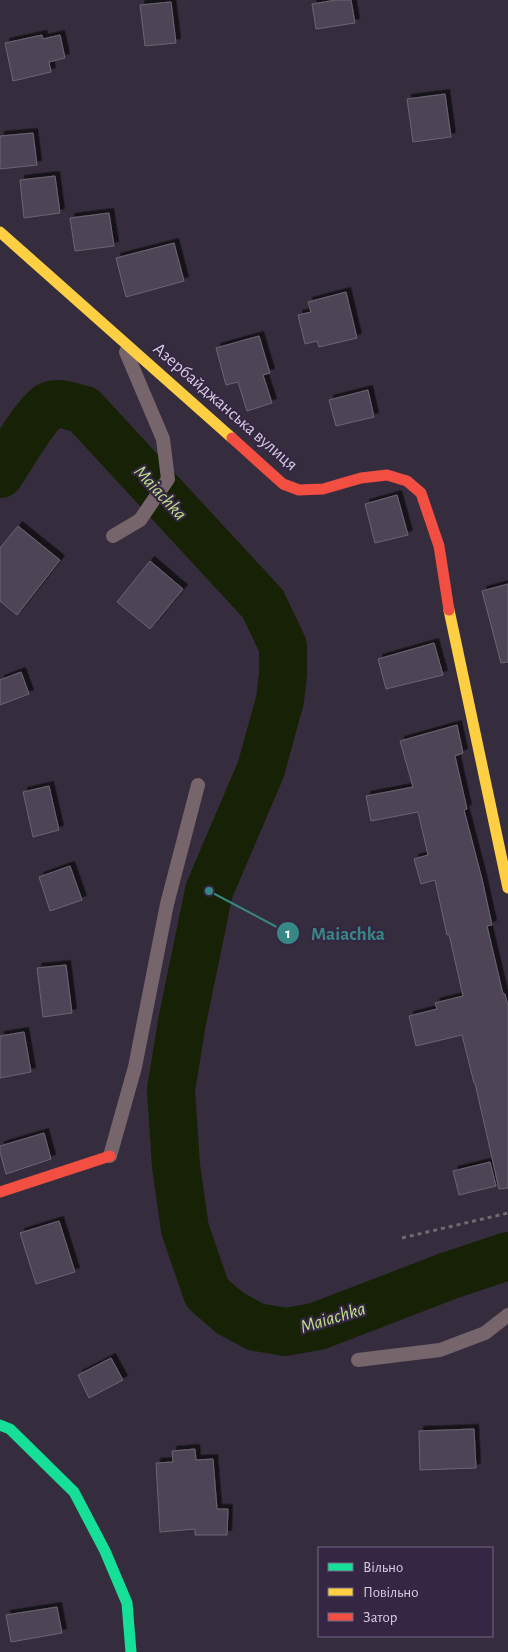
<svg xmlns="http://www.w3.org/2000/svg" width="508" height="1652" font-family="'Alegreya Sans',sans-serif">
  <defs>
    <filter id="shadow"><feDropShadow dx="4.5" dy="-4.5" stdDeviation="0" flood-color="#0009"/></filter>
  </defs>
  <rect width="100%" height="100%" fill="#352d3d"/>
  <g fill="none" stroke-linecap="round" stroke-linejoin="round">
    <path stroke="#172105" stroke-width="48" d="M0,474c9,-14 37,-62 49,-68 11,-5 24,1 35,4l179,194 20,42v28l-3,26 -19,69 -52,122 -27,131 -11,68 5,76 9,63 22,64 23,20 26,14 30,5 32,-6 130,-50 60,-20"/>
  </g>
  <g fill="#4e4556" stroke="#6b6472" filter="url(#shadow)">
    <path d="M336,0h15l4,23 -39,6 -4,-25z"/>
    <path d="M171,2l5,41 -31,3 -5,-41z"/>
    <path d="M42,35l1,4 17,-4 5,23 -16,4 2,10 -38,9 -8,-38z"/>
    <path d="M445,94l6,43 -38,5 -6,-43z"/>
    <path d="M33,133l4,32 -37,4v-33z"/>
    <path d="M55,176l5,37 -36,5 -4,-38z"/>
    <path d="M109,213l5,33 -39,5 -5,-33z"/>
    <path d="M174,243l10,38 -58,16 -10,-39z"/>
    <path d="M346,292l11,46 -38,9 -2,-6 -12,3 -7,-29 13,-3 -3,-10z"/>
    <path d="M259,336l11,37 -7,2 9,28 -25,8 -9,-29 -12,3 -10,-37z"/>
    <path d="M368,390l6,27 -38,9 -7,-26z"/>
    <path d="M397,495l11,40 -33,8 -10,-39z"/>
    <path d="M18,526l42,34 -43,55 -17,-14v-53z"/>
    <path d="M150,561l33,28 -33,40 -33,-27z"/>
    <path d="M508,584v78l-7,1 -19,-72z"/>
    <path d="M434,643l9,32 -57,14 -8,-30z"/>
    <path d="M21,672l8,22 -29,11v-25z"/>
    <path d="M457,725l6,28 -8,3 12,53 -3,1 18,69 10,46 -5,1 16,68h2l3,12v182l-9,1 -24,-106h-1l-12,-48 -46,11 -7,-30 28,-7 -2,-6 28,-7 -14,-62 -2,1 -12,-55 -14,4 -7,-25 14,-4 -10,-43 -47,9 -5,-25 47,-9 -13,-46z"/>
    <path d="M49,786l10,44 -26,7 -10,-45z"/>
    <path d="M70,866l12,34 -32,11 -11,-34z"/>
    <path d="M66,965l6,48 -29,4 -6,-49z"/>
    <path d="M24,1032l7,40 -31,6v-42z"/>
    <path d="M44,1133l7,26 -45,15 -6,-22v-6z"/>
    <path d="M490,1162l6,24 -37,9 -6,-24z"/>
    <path d="M59,1221l16,51 -39,12 -16,-51z"/>
    <path d="M111,1358l12,22 -34,18 -11,-23z"/>
    <path d="M474,1429l2,39 -56,2 -1,-39z"/>
    <path d="M195,1449l1,11 17,-1 4,50h11l-1,26h-32v-6l-35,3 -4,-69 17,-1 -1,-11z"/>
    <path d="M57,1607l5,26 -51,9 -5,-27z"/>
  </g>
  <g fill="none" stroke-linecap="round" stroke-linejoin="round">
    <path stroke="#746870" stroke-width="3" stroke-dasharray="4 4" stroke-linecap="butt" d="M402,1238l106,-25"/>
    <g stroke="#76656b" stroke-width="14">
      <path d="M113,536l27,-16 28,-41 -5,-40 -37,-87"/>
      <path d="M110,1156l25,-89 32,-163 31,-119"/>
      <path d="M358,1360l82,-10 45,-17 23,-18"/>
    </g>
    <path stroke="#16e098" stroke-width="11" d="M0,1425l10,4 64,63 31,59 22,52 4,49"/>
    <g stroke="#ffcf43" stroke-width="11">
      <path d="M0,232l232,206"/>
      <path d="M449,610l59,278"/>
    </g>
    <g stroke="#f24e42" stroke-width="11">
      <path d="M232,438l51,46 16,6 24,-1 38,-11 26,-3 20,6 14,12 18,53 10,64"/>
      <path d="M0,1192l110,-36"/>
    </g>
  </g>
  <g text-anchor="middle" dominant-baseline="central" stroke-width="4.5" stroke-linejoin="round" paint-order="stroke">
    <g font-size="18" fill="#d6cee1" stroke="#352644">
      <text transform="translate(225 407) rotate(41)">Азербайджанська вулиця</text>
    </g>
    <g font-size="19" font-style="italic" fill="#bee285" stroke="#352644">
      <text transform="translate(160 493) rotate(47)">Maiachka</text>
      <text transform="translate(333 1318) rotate(-17)">Maiachka</text>
    </g>
  </g>
  <path fill="none" stroke="#378885" stroke-width="2" d="M209 891L288 933"/>
  <g fill="#378885" stroke="#352644" stroke-width="2">
    <circle cx="209" cy="891" r="5"/>
    <circle cx="288" cy="933" r="12"/>
  </g>
  <g font-size="15" text-anchor="middle" font-weight="bold" fill="#fff">
    <text x="288" y="938">1</text>
  </g>
  <g font-size="19" text-anchor="middle" font-weight="bold" fill="#378885" stroke="#352644" stroke-width="4.5" stroke-linejoin="round" paint-order="stroke">
    <text x="348" y="940">Maiachka</text>
  </g>
  <rect x="318" y="1547" width="175" height="90" fill="#352644" stroke="#756983"/>
  <rect x="328" y="1563" width="25" height="8" fill="#16e098" stroke="#756983"/>
  <text x="363" y="1572" font-size="15" fill="#d6cee1">Вільно</text>
  <rect x="328" y="1588" width="25" height="8" fill="#ffcf43" stroke="#756983"/>
  <text x="363" y="1597" font-size="15" fill="#d6cee1">Повільно</text>
  <rect x="328" y="1613" width="25" height="8" fill="#f24e42" stroke="#756983"/>
  <text x="363" y="1622" font-size="15" fill="#d6cee1">Затор</text>
</svg>
